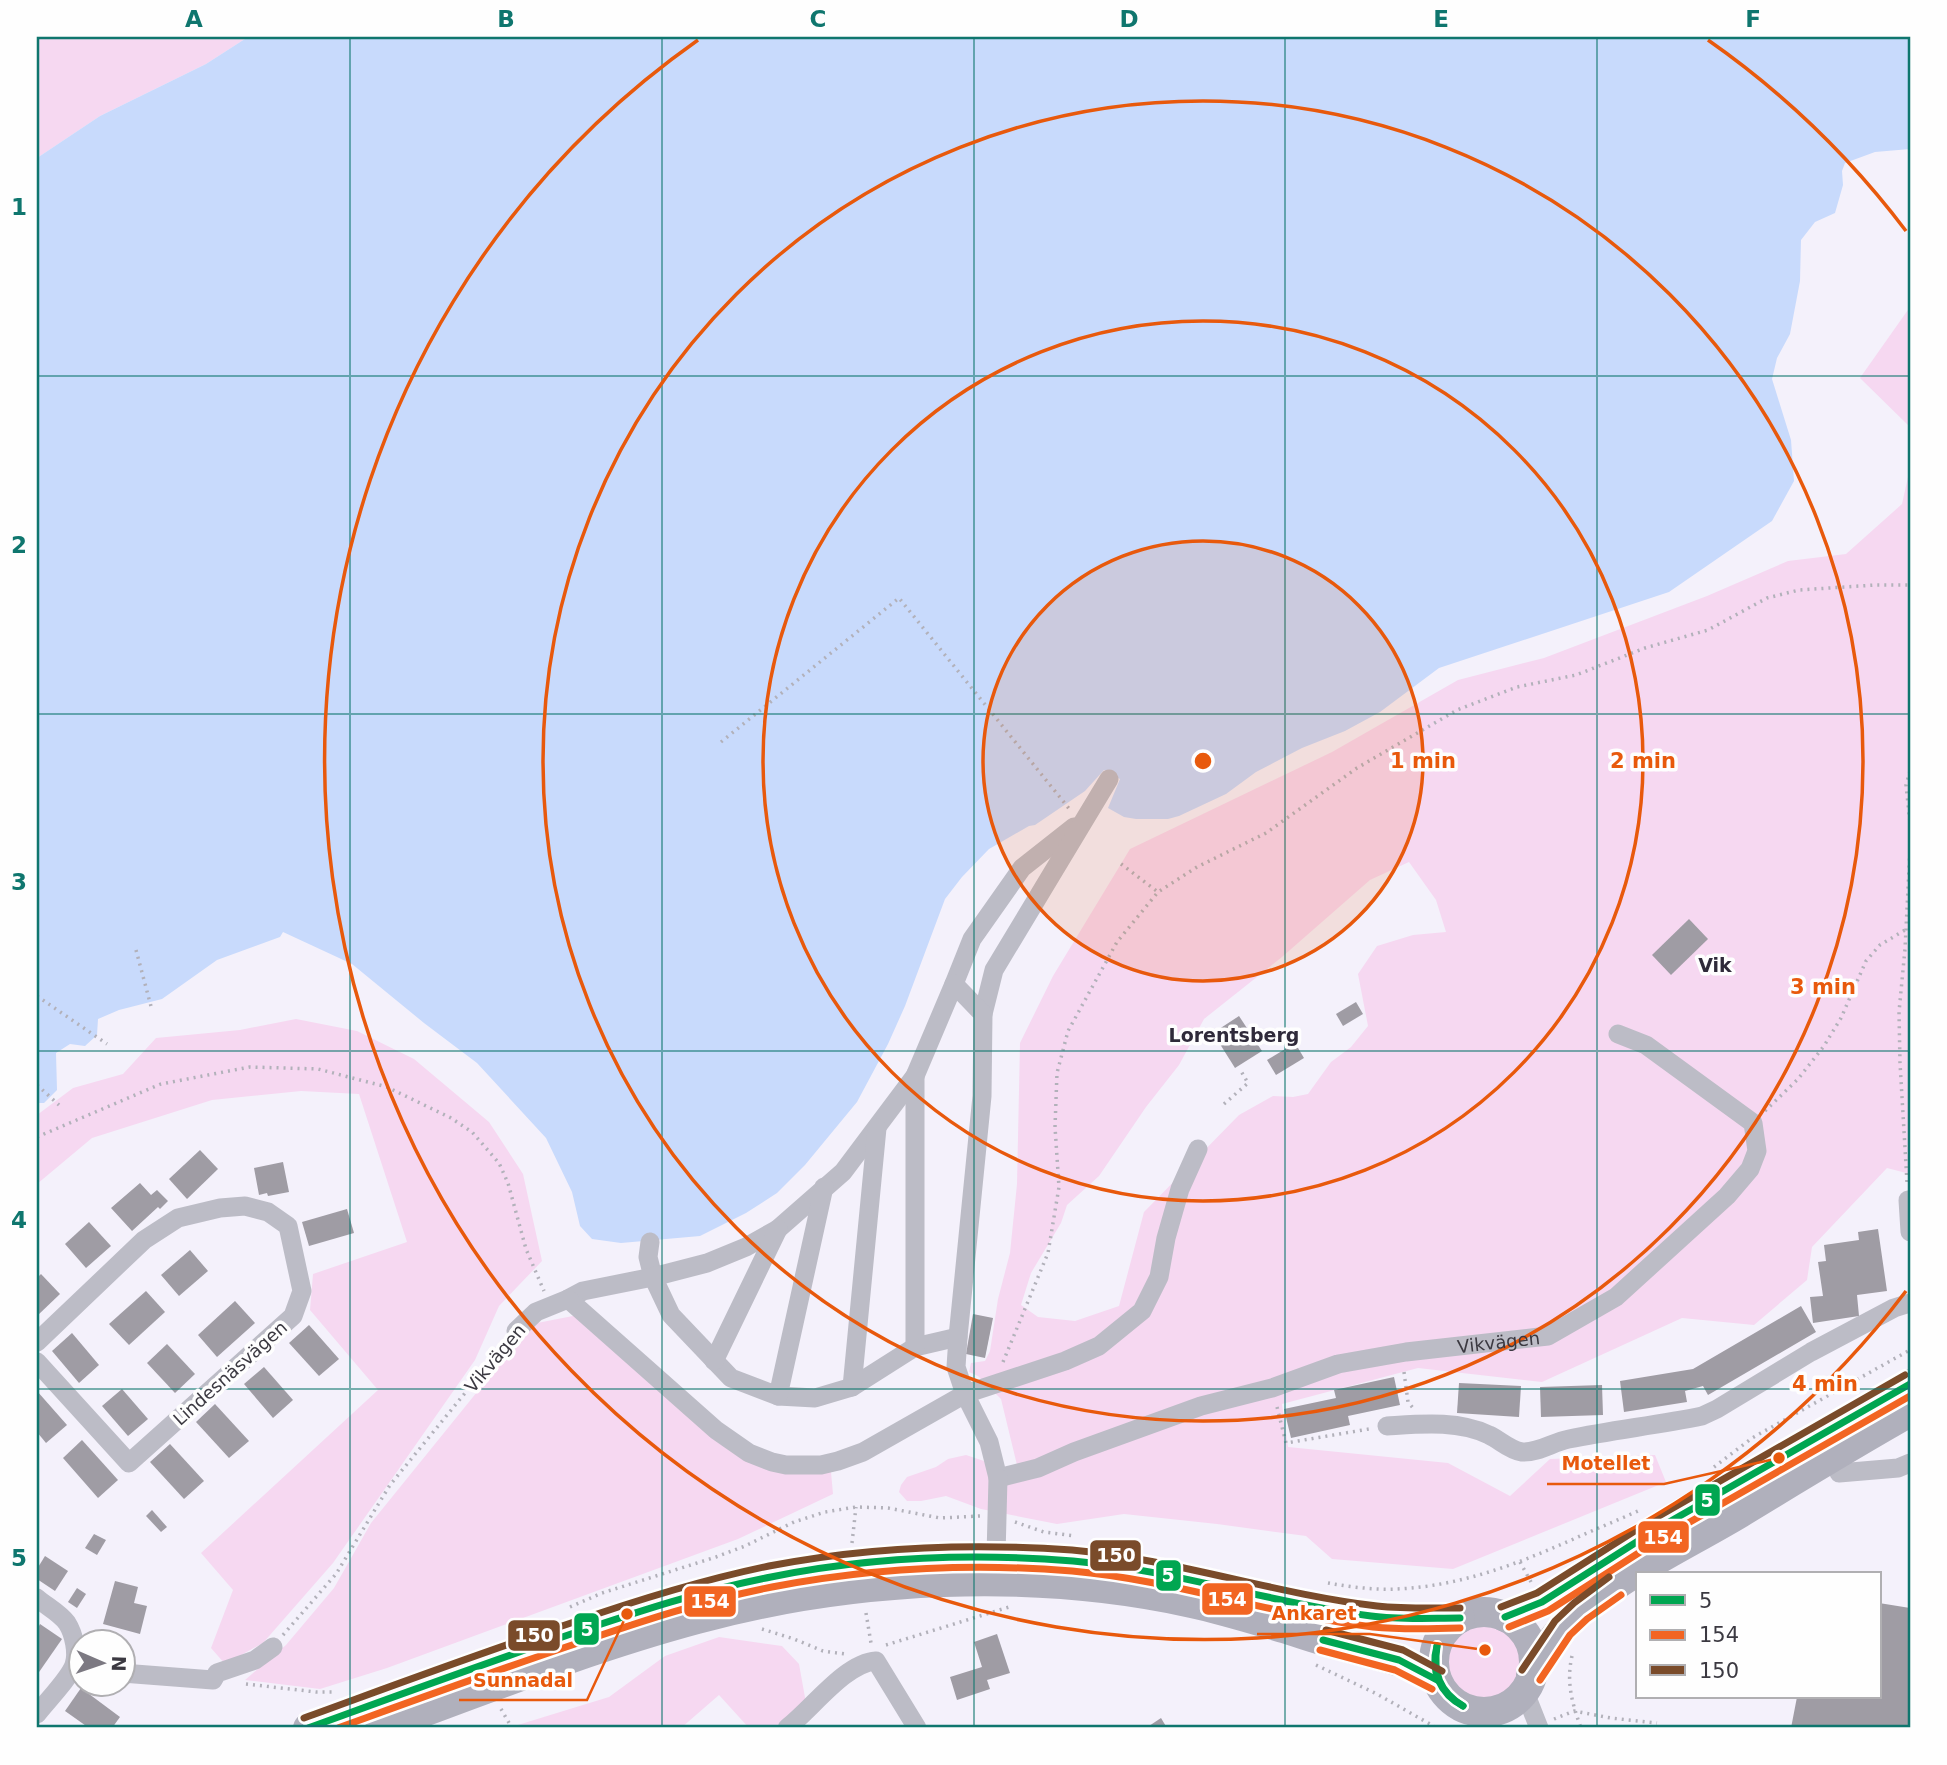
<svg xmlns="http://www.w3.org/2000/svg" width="1947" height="1765" font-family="'DejaVu Sans',sans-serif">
  <rect width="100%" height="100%" fill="#f4f1fb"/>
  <g fill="#f6d8f1" fill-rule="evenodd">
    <path d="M37,37h211l-42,27 -106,52 -63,42z"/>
    <path d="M1910,307v120l-50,-49z"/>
    <path d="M1910,468v706l-23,-6 -75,79 -5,33 -53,45 -72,-7 -140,64 -124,-14 -136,36 6,43 160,16 62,33 40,-37 105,-4 11,27 -213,87 -121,-10 -26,-23 -89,-12 -93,-10 -67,10 -76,-15 -35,-13 -25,5h-14l-8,-9 2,-7 6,-8 29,-10 12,-8 18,-4 18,6 5,13 28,-9 -16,-66 -23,-23 -9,-4 2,-9 14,-2 5,-10 8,-52 12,-46 7,-69 3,-141 33,-67 77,-127 202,-97 126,-72 86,-22 163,-62 81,-35 58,-7 56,-50zM1409,862l27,38 10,32 -33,3 -36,11 -19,28 10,52 -17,21 -20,15 -23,32 -15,3 -20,-1 -34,19 -95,97 -25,94 -44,15 -37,-4 -17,-12 10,-32 30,-50 6,-18 32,-29 47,-69 33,-42 25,-46 78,-62 88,-77z"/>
    <path d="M296,1019l61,12 57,28 75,63 34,52 19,87 -43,45 -24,54 -142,203 -70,80 -38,21 -14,-16 22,-58 -32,-37 177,-163 -68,-80 3,-36 94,-32 -48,-148 -58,-3 -89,9 -120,38 -55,46v-69l36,-27 50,-14 33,-36 84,-8z"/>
    <path d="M578,1315l133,121 120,36 2,22 -95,45 -351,129 -67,21 -75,-9 41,-35 48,-57 37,-65 161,-199z"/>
    <circle cx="1484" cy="1662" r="36"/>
    <path d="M719,1637l63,9 17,18 7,39 -32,25h-25l-30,-33 -38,33h-173l101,-31 56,-41z"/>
  </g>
  <path fill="#c8dafc" d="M248,37h1662v112l-35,3 -30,11 -3,8 1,14 -8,28 -20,9 -14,18 -1,41 -10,53 -13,24 -5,21 19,61 3,41 -22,40 -103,71 -230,76 -59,44 -35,19 -43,17 -46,24 -30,22 -47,22 -11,3h-32l-12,-2 -16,-9 12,-29 -16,-9 -19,21 -50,34 -6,1 -40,23 -27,28 -17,22 -40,107 -17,38 -31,58 -52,63 -28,28 -31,20 -46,23 -79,7 -29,-4 -12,-13 -8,-34 -26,-54 -69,-75 -53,-40 -72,-59 -69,-32 -3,5 -63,23 -55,39 -43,11 -21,9 -1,16 -12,11 -15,-2 -14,9 1,37 -13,13h-7v-945l63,-42 106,-52z"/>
  <g fill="#9f9ca4">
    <path d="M1689,919l19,20 -37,36 -19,-20z"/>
    <path d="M1356,1002l7,12 -20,12 -7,-12z"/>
    <path d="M1239,1016l23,35 -27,17 -22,-35z"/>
    <path d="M1295,1043l9,15 -28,17 -9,-15z"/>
    <path d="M200,1150l18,19 -31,30 -18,-20z"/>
    <path d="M283,1162l6,30 -21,4 -1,-3 -8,2 -5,-27z"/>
    <path d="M140,1183l11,12 6,-5 11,11 -8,8 -2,-2 -26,24 -21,-23z"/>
    <path d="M347,1209l7,24 -45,13 -7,-24z"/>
    <path d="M89,1222l22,24 -25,22 -21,-24z"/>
    <path d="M1878,1229l9,62 -30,4 2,21 -46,7 -3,-26 13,-1 -5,-34 8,-1 -2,-16 35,-5 -1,-8z"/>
    <path d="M190,1250l18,21 -29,25 -18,-21z"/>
    <path d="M41,1274l19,20 -23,22v-38z"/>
    <path d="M146,1291l19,21 -36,33 -20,-21z"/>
    <path d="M235,1301l20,22 -38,34 -19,-22z"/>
    <path d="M1801,1306l15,26 -108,63 -5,-9 -18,5 2,11 -63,10 -4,-31 73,-12z"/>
    <path d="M973,1314l20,4 -8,40 -19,-4z"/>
    <path d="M309,1325l30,34 -20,17 -30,-33z"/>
    <path d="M72,1333l27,32 -20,18 -27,-32z"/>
    <path d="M167,1344l28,30 -20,19 -28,-30z"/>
    <path d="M264,1367l29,33 -20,18 -29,-34z"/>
    <path d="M1394,1377l6,28 -52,11 2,9 -59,13 -7,-29 52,-11 -2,-8z"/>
    <path d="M1459,1383l62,3 -2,31 -62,-4z"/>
    <path d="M1602,1385l1,30 -62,2 -1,-30z"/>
    <path d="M122,1389l26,30 -20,17 -26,-30z"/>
    <path d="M37,1391l30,34 -21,18 -9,-11z"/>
    <path d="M215,1404l34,37 -20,17 -33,-36z"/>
    <path d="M82,1440l36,40 -20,18 -35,-40z"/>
    <path d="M170,1444l34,37 -20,18 -34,-37z"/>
    <path d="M152,1510l15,17 -6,5 -15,-16z"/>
    <path d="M94,1534l12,6 -9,15 -12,-7z"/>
    <path d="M45,1556l23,15 -13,20 -18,-12v-10z"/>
    <path d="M115,1581l23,6 -4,16 13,3 -7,28 -37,-10z"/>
    <path d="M77,1588l9,6 -9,14 -9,-6z"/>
    <path d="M1879,1603l31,5v120h-119l6,-31h82z"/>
    <path d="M40,1624l22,15 -25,36v-45z"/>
    <path d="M997,1634l13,39 -23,7 3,9 -33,11 -7,-23 32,-10 -8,-25z"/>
    <path d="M81,1688l39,29 -8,11h-23l-24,-17z"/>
    <path d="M1161,1718l6,10h-21z"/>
  </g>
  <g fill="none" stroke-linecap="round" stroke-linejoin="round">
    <g stroke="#b2b1ba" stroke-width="3.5" stroke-dasharray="2 5" stroke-linecap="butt">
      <path d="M721,742l178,-144 172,213"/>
      <path d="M1910,771l-4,14 4,38"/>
      <path d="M1121,864l37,28"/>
      <path d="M136,950l16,60"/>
      <path d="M37,996l70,48"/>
      <path d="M37,1085l22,20"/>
      <path d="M1224,1104l24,-21 -7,-12"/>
      <path d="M1765,1111l33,-32 26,-33 17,-28 25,-57 14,-16 25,-15"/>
      <path d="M37,1137l124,-53 89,-17 68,2 69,18 64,31 21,14 27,31 9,20 18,66 18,42"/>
      <path d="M1907,1182l-7,-119 -1,-51 6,-63 5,-100"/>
      <path d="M1003,1362l45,-109 11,-66 -4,-60 2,-54 11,-42 49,-89 41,-50 39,-25 69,-34 91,-65 100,-58 60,-23 59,-12 69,-27 63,-18 59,-32 32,-8 76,-5h35"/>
      <path d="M1404,1372l4,30 5,6"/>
      <path d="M1277,1407l9,36 83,-14"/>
      <path d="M1714,1467l38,-29 158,-88"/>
      <path d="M1015,1522l29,10 32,4"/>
      <path d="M852,1543l4,-36"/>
      <path d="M1520,1562l11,20"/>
      <path d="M1328,1583c22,4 46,7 69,6 65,-3 123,-26 181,-52 20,-9 40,-17 60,-26"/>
      <path d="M570,1607l32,-14 114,-36 29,-11 49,-24 31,-10 31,-5 32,1 52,10 40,-2"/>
      <path d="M866,1613l5,30"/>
      <path d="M762,1629l32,10 29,12 22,3"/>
      <path d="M283,1635l53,-61 54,-89 115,-141"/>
      <path d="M886,1645l123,-38"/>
      <path d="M1572,1656c-6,26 0,47 9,72"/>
      <path d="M1316,1665l61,29 60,34"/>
      <path d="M246,1684l70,8h20"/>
      <path d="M501,1709l11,19"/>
      <path d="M1554,1719l20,-8 37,7 46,5"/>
    </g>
    <g stroke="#bcbcc6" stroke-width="19">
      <path d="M954,984l18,-45 50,-71 52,-41"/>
      <path d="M983,1014l11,-44 115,-191"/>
      <path d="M1908,1200l2,32"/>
      <path d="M650,1242l-2,15 5,20 18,38 60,63 47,18 37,2 37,-11 63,-40 43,-10"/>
      <path id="s1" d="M568,1299l15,-8 70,-14 54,-14 39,-16 32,-18 65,-57 72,-96 39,-92 29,30 -1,82 -24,241 -2,30 9,27 24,48 9,36 40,-10 36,-16 127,-46 71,-18 66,-24 68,-12 142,-16 68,-39 111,-101 23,-27 7,-18 -4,-28 -107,-78 -28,-11"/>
      <path d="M516,1331l20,-19 32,-13 148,131 33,23 23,9 14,3h35l17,-4 25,-9 102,-58 100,-33 34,-15 43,-35 17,-34 7,-39 14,-49 18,-40"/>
      <path d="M37,1342l107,-102 34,-22 42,-10 25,-2 23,6 20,14 14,65 -9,25 -164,147 -92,-101"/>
      <path d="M915,1347v-271"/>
      <path d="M714,1361l64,-132"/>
      <path d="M852,1387l25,-259"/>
      <path d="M778,1396l46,-209"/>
      <path d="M1387,1426c33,-2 71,-6 102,9 11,5 20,15 33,17 17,1 31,-10 47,-13 44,-9 89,-14 133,-23l15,-7 94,-57 83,-44 16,-5"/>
      <path d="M1839,1473l59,-5 12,-5"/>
      <path d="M996,1556l2,-78"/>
      <path d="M37,1598c9,8 23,15 30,25 7,11 11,30 7,42 -5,14 -28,37 -37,49"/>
      <path d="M122,1673l91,7 4,-7 38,-13 18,-13"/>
      <path d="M1524,1690l15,38"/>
      <path d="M1460,1705l26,23"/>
      <path d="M787,1728c25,-19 58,-65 89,-67l41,67"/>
    </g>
    <g stroke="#b0b0bc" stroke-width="30">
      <circle cx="1484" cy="1662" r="50"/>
      <path d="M1505,1617l37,-15 115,-73 253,-145"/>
      <path d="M1531,1675c10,-16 19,-35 33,-49 47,-46 119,-79 176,-113 56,-34 113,-69 170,-101"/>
      <path d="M308,1728c77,-28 153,-56 230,-83 73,-25 146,-50 221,-66 31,-7 63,-10 95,-14 73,-8 145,-10 219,-4 101,7 197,42 298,55 29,4 60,2 89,2"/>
      <path d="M380,1728c104,-38 209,-80 317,-109 156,-42 336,-51 495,-16 32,7 64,17 95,26 18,6 35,12 53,16 37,11 63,14 97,35"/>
    </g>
    <defs>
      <g id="bus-1">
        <path d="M1505,1617l37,-15 115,-73 253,-145"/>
        <path d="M1323,1640l76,20 38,20"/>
        <path d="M1437,1646c-4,27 2,45 26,60"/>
        <path d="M1437,1646c-7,25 3,48 26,60"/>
        <path d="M308,1728c88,-32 175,-64 263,-94 66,-22 132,-44 200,-57 98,-20 202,-24 302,-16 101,9 198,42 298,55 29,4 59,2 89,2"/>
      </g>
      <g id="bus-2">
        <path d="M1509,1627l39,-16 114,-73 248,-142"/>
        <path d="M1320,1650l75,20 37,19"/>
        <path d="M1540,1680l30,-45 17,-16 34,-24"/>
        <path d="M338,1728c80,-29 159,-58 240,-85 64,-22 128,-43 194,-56 98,-19 201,-24 300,-16 102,9 200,44 301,56 29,3 58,2 87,1"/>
      </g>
      <g id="bus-3">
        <path d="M1501,1607l36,-14 115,-73 253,-145"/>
        <path d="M1326,1630l77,20 39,21"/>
        <path d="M1522,1670l33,-49 19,-18 35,-26"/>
        <path d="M304,1718c88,-32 176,-65 264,-94 66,-23 133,-44 201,-58 98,-19 203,-23 303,-16 103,9 202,44 305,56 27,3 55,2 83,2"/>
      </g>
    </defs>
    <use href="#bus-1" stroke="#fefefe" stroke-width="12"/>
    <use href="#bus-2" stroke="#fefefe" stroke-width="12"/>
    <use href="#bus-3" stroke="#fefefe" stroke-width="12"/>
    <use href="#bus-1" stroke="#00a651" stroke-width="7"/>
    <use href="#bus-2" stroke="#f26522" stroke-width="7"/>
    <use href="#bus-3" stroke="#7a4b2a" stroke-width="7"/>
  </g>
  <path fill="none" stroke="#0f766e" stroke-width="2" stroke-opacity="0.55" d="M350,37v1691M662,37v1691M974,37v1691M1285,37v1691M1597,37v1691M37,376h1873M37,714h1873M37,1051h1873M37,1389h1873"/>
  <circle cx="1203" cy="761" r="220" fill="#e8590c" fill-opacity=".12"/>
  <g fill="none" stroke="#e8590c" stroke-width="3.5">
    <circle cx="1203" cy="761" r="220"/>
    <circle cx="1203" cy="761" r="440"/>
    <circle cx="1203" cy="761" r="660"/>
    <path d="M1906 1291A880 880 0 1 1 698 40M1708 40A880 880 0 0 1 1906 231"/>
  </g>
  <g text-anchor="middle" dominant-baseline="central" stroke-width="7" stroke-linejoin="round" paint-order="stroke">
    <g font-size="18" fill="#3b3941" stroke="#fefefe">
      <text stroke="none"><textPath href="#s1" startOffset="1566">Vikvägen</textPath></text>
      <text transform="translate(495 1358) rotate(-50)">Vikvägen</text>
      <text transform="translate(230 1373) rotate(-42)">Lindesnäsvägen</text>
    </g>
    <g font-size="19" font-weight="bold" fill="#2f2a3a" stroke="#fefefe">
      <text x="1715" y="965">Vik</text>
      <text x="1234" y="1035">Lorentsberg</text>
    </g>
  </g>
  <circle cx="1203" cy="761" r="10" fill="#e8590c" stroke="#fefefe" stroke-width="3.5"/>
  <g font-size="21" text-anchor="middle" font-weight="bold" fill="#e8590c" stroke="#fefefe" stroke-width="7" stroke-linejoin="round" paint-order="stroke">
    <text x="1423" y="768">1 min</text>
    <text x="1643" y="768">2 min</text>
    <text x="1823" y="994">3 min</text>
    <text x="1825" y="1391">4 min</text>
  </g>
  <path fill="none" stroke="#e8590c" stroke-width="2.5" d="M1779 1458L1664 1484H1547M1485 1650L1370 1634H1257M627 1614L587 1700H459"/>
  <g fill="#e8590c" stroke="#fefefe" stroke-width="2.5">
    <circle cx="1779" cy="1458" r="7"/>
    <circle cx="1485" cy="1650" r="7"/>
    <circle cx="627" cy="1614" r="7"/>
  </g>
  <g font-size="19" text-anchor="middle" font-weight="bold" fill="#e8590c" stroke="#fefefe" stroke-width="7" stroke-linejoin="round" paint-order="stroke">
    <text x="1606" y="1470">Motellet</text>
    <text x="1314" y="1620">Ankaret</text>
    <text x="523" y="1687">Sunnadal</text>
  </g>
  <g stroke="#fefefe" stroke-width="2.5">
    <rect x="1694" y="1483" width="27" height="34" rx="7" fill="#00a651"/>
    <rect x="1637" y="1520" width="53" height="34" rx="7" fill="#f26522"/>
    <rect x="1089" y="1539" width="53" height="33" rx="7" fill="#7a4b2a"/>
    <rect x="1155" y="1559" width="27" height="33" rx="7" fill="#00a651"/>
    <rect x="1201" y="1582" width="53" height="34" rx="7" fill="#f26522"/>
    <rect x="683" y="1585" width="54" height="33" rx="7" fill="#f26522"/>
    <rect x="573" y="1612" width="27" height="34" rx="7" fill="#00a651"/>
    <rect x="507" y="1619" width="54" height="33" rx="7" fill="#7a4b2a"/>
  </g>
  <g font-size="19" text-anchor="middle" font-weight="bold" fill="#fff">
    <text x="1707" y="1507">5</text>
    <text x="1663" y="1544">154</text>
    <text x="1116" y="1562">150</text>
    <text x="1168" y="1582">5</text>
    <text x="1227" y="1606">154</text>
    <text x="710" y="1608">154</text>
    <text x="587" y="1636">5</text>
    <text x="534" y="1642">150</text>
  </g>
  <rect width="1947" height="1765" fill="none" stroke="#fefefe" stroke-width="77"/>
  <rect x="1636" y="1572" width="245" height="126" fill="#fefefe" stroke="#b0afb2" stroke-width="2"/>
  <rect x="1650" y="1595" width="35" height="10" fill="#00a651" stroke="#b0afb2" stroke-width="2"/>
  <text x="1699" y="1608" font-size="21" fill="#3b3941">5</text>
  <rect x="1650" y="1630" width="35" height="10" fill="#f26522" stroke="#b0afb2" stroke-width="2"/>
  <text x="1699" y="1642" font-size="21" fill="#3b3941">154</text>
  <rect x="1650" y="1665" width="35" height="10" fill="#7a4b2a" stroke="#b0afb2" stroke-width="2"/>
  <text x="1699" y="1678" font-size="21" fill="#3b3941">150</text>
  <g transform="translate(102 1663) rotate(92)"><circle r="33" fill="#fefefe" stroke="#b0afb2" stroke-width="2"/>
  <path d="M0-5L12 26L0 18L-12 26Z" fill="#7c7982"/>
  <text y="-10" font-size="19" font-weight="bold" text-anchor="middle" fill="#3b3941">N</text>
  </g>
  <rect x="38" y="38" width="1871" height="1688" fill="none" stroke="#0f766e" stroke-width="2.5"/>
  <g font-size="23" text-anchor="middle" font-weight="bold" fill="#0f766e">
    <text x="194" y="27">A</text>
    <text x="506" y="27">B</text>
    <text x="818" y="27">C</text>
    <text x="1129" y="27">D</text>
    <text x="1441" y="27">E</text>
    <text x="1753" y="27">F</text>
    <text x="19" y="215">1</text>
    <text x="19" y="553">2</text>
    <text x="19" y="890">3</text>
    <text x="19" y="1228">4</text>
    <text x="19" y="1566">5</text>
  </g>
</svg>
